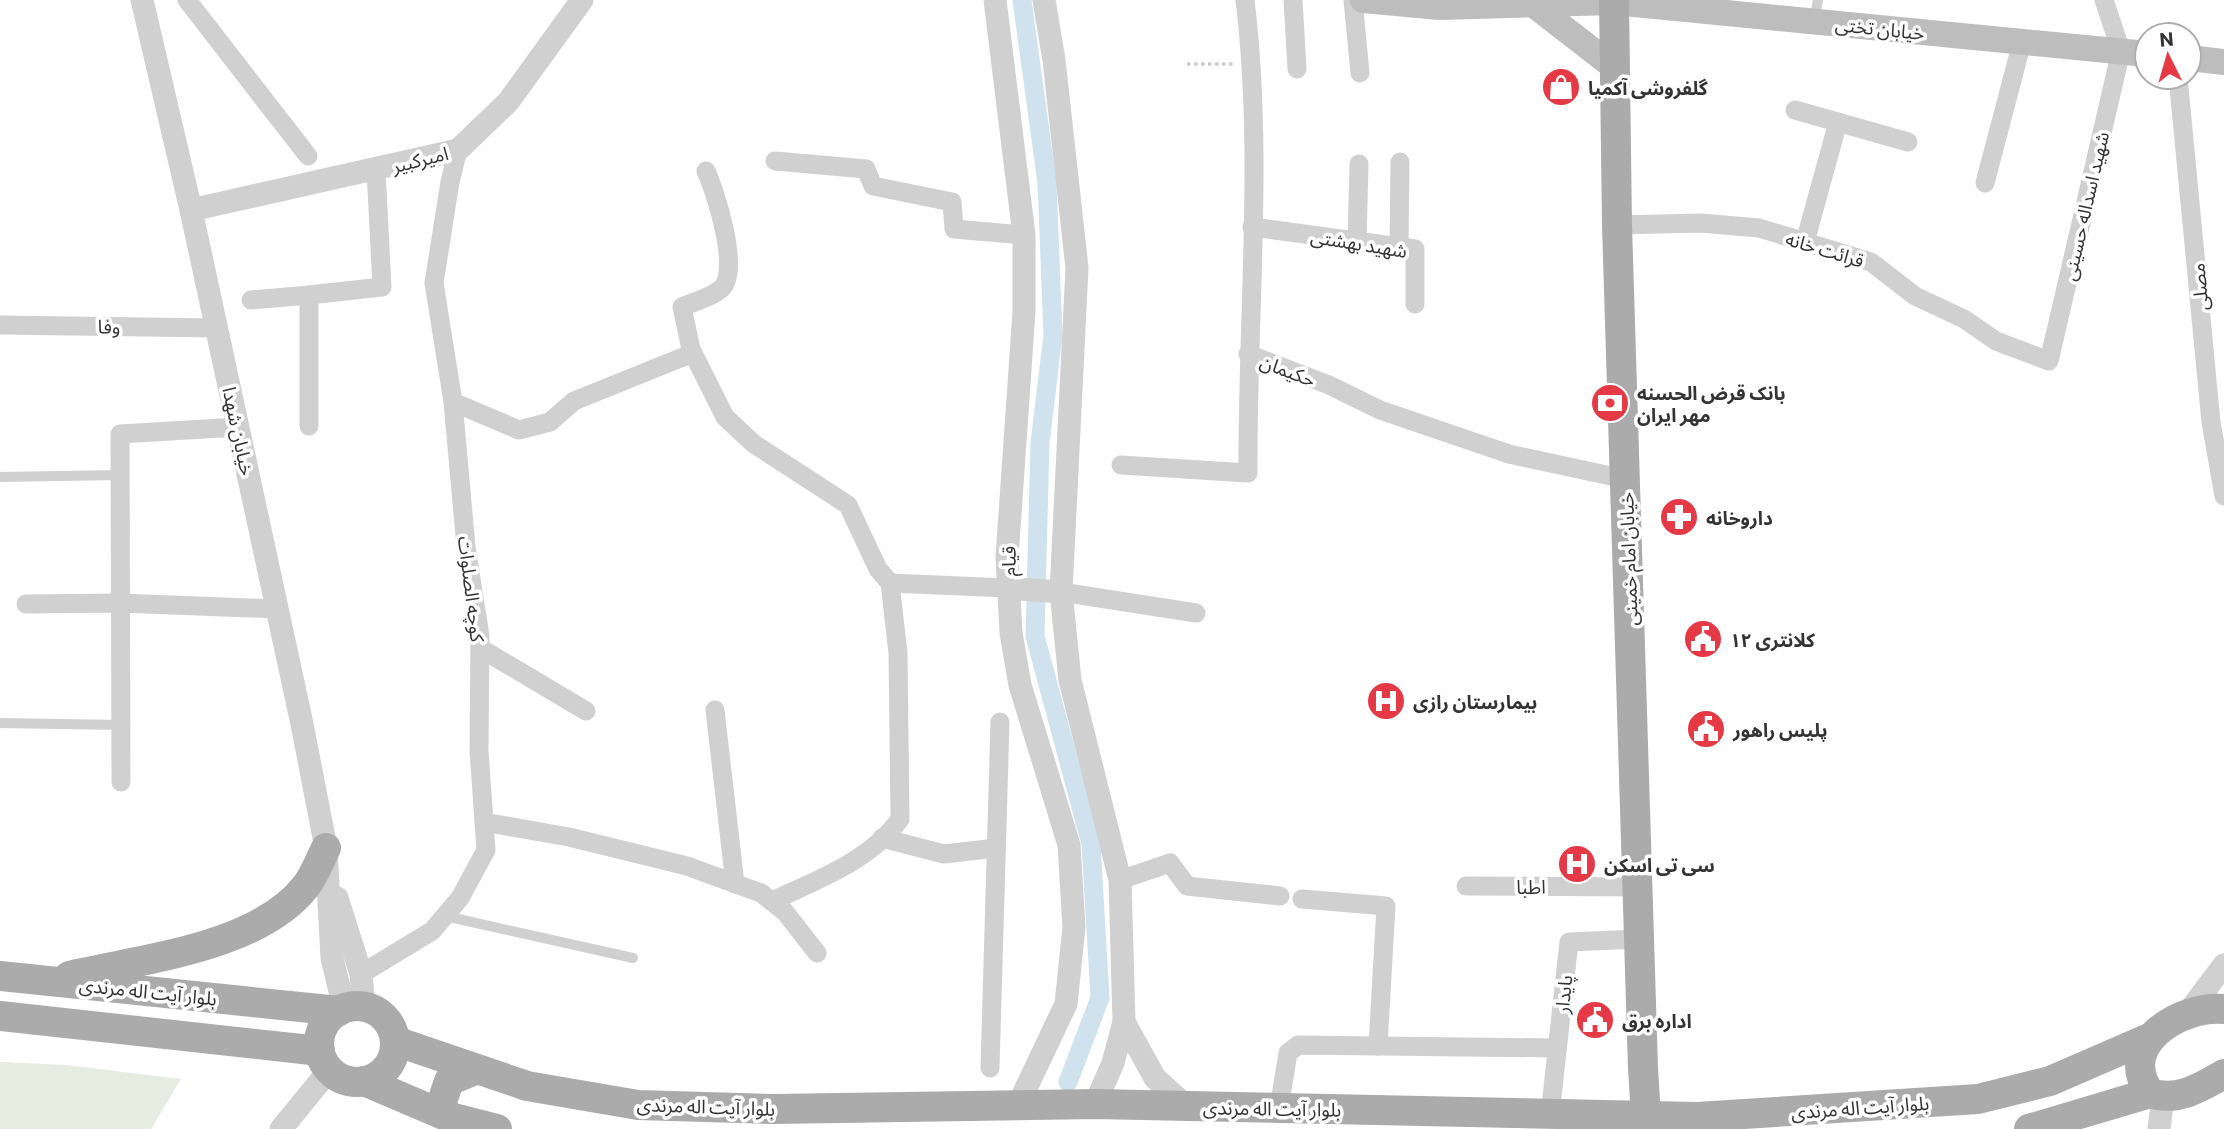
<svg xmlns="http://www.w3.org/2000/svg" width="2224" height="1129" font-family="Commissioner,'Noto Sans Arabic',sans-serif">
  <rect width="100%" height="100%" fill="#fff"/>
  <path fill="#e6ecdf" d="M0,1062l66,3 115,14 -30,50h-151z"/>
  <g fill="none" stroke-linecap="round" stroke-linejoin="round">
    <path stroke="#cfe2ee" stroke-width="19" d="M1022,0l25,183 6,152 -13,108 -5,193 56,208 9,154 -32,84"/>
    <path stroke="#cdcdcd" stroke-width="3.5" stroke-dasharray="3.5 3.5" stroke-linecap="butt" d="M1187,64h47"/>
    <g stroke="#d0d0d0" stroke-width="10">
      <path d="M1814,21l4,-21"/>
      <path d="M0,477l120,-2"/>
      <path d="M0,723l121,2"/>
      <path d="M445,916l188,42"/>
    </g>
    <g stroke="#d0d0d0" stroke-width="19">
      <path d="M187,0l121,156"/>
      <path d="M1293,0l4,69"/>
      <path d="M1353,0l7,73"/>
      <path d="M2178,77l33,345 13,74"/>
      <path d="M1795,110l113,32"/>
      <path d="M775,161l91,8 7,17 79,16 2,27 70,6"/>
      <path d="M706,171c10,22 34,98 16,117 -9,9 -29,14 -40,19l9,42 34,68 29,27 94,61 30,64 12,14 8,70 2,166c-30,42 -83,61 -128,82"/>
      <path d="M1985,183l37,-141"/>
      <path d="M1617,225l84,-2 58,5 112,34 44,34 49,23 32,22 53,20 72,-310 -17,-51"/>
      <path d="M1252,227l163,22v55"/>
      <path d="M1357,242l2,-78"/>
      <path d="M1805,242l33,-120"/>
      <path d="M1399,247l1,-85"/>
      <path d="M251,300l58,-5"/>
      <path d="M0,325l217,3"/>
      <path d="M1248,354l81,31 51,25 129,44 116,25"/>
      <path d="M453,402l66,28 31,-8 24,-21 119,-48"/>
      <path d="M309,426v-131l73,-8 -6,-117"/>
      <path d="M1121,465l127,8c-1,-157 16,-317 -3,-473"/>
      <path d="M890,583l117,5"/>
      <path d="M1061,592l135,21"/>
      <path d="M26,604l94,-1 158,6"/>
      <path d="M480,648l106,63"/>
      <path d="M715,710l20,174"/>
      <path d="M121,782l-1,-348 118,-7"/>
      <path d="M484,822l85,15 118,29 74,27 24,19 32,41"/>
      <path d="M882,838l62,16 52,-6"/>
      <path d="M1120,880l50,-17 17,23 93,10"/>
      <path d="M1466,886l172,1"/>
      <path d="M1302,899l84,7 -8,140"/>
      <path d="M361,974l71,-43 28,-33 26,-48 -7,-99 1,-115 -14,-89 -13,-145 -19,-119 16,-101 8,-32"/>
      <path d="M990,1068l10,-346"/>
      <path d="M1279,1108l9,-55 10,-8 259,3"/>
      <path d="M1550,1115l19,-173 70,-3"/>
    </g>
    <g stroke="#d0d0d0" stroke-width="23">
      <path d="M142,0l49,210 111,514 24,124 6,110 12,50"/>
      <path d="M995,0l29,235v77l-17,245 4,76 9,52 49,160 5,82 -8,77 -48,101"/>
      <path d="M1044,0l10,60 23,208 -16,324 9,88 50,200 4,142 -11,41 -18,41"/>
      <path d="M191,210l267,-60 50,-48 74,-102"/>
      <path d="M1007,588l54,4"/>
      <path d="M337,898l24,76 3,32"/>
      <path d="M2187,1014l37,-49"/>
      <path d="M1124,1022l31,56 31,28"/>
      <path d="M281,1129l50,-61"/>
      <path d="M2159,1129l4,-32"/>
    </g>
    <g stroke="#bdbdbd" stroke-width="26">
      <path d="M1363,0l77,7 174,-5 533,52"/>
      <path d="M1534,5l80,62"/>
      <path d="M2189,58l35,4"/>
    </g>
    <g stroke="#ababab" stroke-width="30">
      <path d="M1614,0l3,225 26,843 3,49 5,12"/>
      <path d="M0,976l339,35"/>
      <path d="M69,976c72,-17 189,-28 237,-90 8,-10 14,-26 20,-38"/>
      <circle cx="357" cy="1044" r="38"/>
      <path d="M2224,1009c-44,-4 -109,36 -74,84 27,9 50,-5 74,-19"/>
      <path d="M0,1016l320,35"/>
      <path d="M395,1041l132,45 111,19 136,4 321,-5 602,13 281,-18 72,-18 97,-42"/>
      <path d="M364,1081l82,35 51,13"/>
      <path d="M446,1116l-4,-14 7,-21 26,-11"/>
      <path d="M2029,1129l121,-36"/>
    </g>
  </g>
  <defs>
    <symbol id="shop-disc" viewBox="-11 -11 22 22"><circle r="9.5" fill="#e63946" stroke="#fff"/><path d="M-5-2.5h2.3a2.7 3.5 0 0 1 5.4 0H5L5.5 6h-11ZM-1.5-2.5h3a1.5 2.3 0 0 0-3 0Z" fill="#fff"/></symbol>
    <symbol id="bank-disc" viewBox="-11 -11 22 22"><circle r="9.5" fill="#e63946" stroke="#fff"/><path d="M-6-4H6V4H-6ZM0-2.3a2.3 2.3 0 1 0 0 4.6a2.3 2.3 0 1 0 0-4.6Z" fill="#fff"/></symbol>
    <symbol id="pharmacy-disc" viewBox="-11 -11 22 22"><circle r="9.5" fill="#e63946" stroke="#fff"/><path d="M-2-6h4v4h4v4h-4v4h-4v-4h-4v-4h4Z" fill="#fff"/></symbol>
    <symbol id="civic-disc" viewBox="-11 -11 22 22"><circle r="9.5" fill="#e63946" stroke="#fff"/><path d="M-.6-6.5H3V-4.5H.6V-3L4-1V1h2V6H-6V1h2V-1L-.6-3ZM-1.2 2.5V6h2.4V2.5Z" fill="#fff"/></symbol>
    <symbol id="hospital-disc" viewBox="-11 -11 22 22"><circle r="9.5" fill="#e63946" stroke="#fff"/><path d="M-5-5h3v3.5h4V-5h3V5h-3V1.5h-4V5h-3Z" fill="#fff"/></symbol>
  </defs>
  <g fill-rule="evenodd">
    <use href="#shop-disc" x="1539" y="65" width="44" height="44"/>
    <use href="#bank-disc" x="1588" y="381" width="44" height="44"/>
    <use href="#pharmacy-disc" x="1657" y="495" width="44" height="44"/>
    <use href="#civic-disc" x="1681" y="617" width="44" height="44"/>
    <use href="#hospital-disc" x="1364" y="679" width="44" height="44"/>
    <use href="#civic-disc" x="1684" y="707" width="44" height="44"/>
    <use href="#hospital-disc" x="1555" y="842" width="44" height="44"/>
    <use href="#civic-disc" x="1573" y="998" width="44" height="44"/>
  </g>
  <g text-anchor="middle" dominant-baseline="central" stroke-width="7" stroke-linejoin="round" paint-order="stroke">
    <g font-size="19" fill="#333" stroke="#fff">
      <text transform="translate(1880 28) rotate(6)">خیابان تختی</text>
      <text transform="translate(420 159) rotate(-14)">امیرکبیر</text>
      <text transform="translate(2085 206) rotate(-77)">شهید اسداله حسینی</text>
      <text transform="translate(1359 243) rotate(9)">شهید بهشتی</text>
      <text transform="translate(1825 249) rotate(17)">قرائت خانه</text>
      <text transform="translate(2199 287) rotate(-95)">مصلی</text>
      <text transform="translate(109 326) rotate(1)">وفا</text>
      <text transform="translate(1288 370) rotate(21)">حکیمان</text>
      <text transform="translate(239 431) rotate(78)">خیابان شهدا</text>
      <text transform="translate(1628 559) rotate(-92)">خیابان امام خمینی</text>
      <text transform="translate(1008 561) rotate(-89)">قیام</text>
      <text transform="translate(472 589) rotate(83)">کوچه الصلوات</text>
      <text x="1531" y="886">اطبا</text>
      <text transform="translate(148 991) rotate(6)">بلوار آیت اله مرندی</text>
      <text transform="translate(1563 994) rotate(-84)">پایدار</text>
      <text transform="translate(706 1106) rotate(2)">بلوار آیت اله مرندی</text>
      <text transform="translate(1860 1107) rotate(-4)">بلوار آیت اله مرندی</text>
      <text transform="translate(1272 1108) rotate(1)">بلوار آیت اله مرندی</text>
    </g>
    <g font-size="19" font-weight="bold" fill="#333" stroke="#fff" text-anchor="start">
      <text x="1588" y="87">گلفروشی آکمیا</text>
      <text x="1637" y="392">بانک قرض الحسنه<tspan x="1637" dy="22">مهر ایران</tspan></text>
      <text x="1706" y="517">داروخانه</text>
      <text x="1730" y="639">کلانتری ۱۲</text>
      <text x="1413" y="701">بیمارستان رازی</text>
      <text x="1733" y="729">پلیس راهور</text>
      <text x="1604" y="864">سی تی اسکن</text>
      <text x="1622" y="1020">اداره برق</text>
    </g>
  </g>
  <g transform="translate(2168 56) rotate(355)"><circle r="33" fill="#ffffff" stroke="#adadad" stroke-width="2"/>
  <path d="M0-5L12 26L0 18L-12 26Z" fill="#e63946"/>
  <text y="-10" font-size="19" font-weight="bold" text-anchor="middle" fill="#333333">N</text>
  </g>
</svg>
